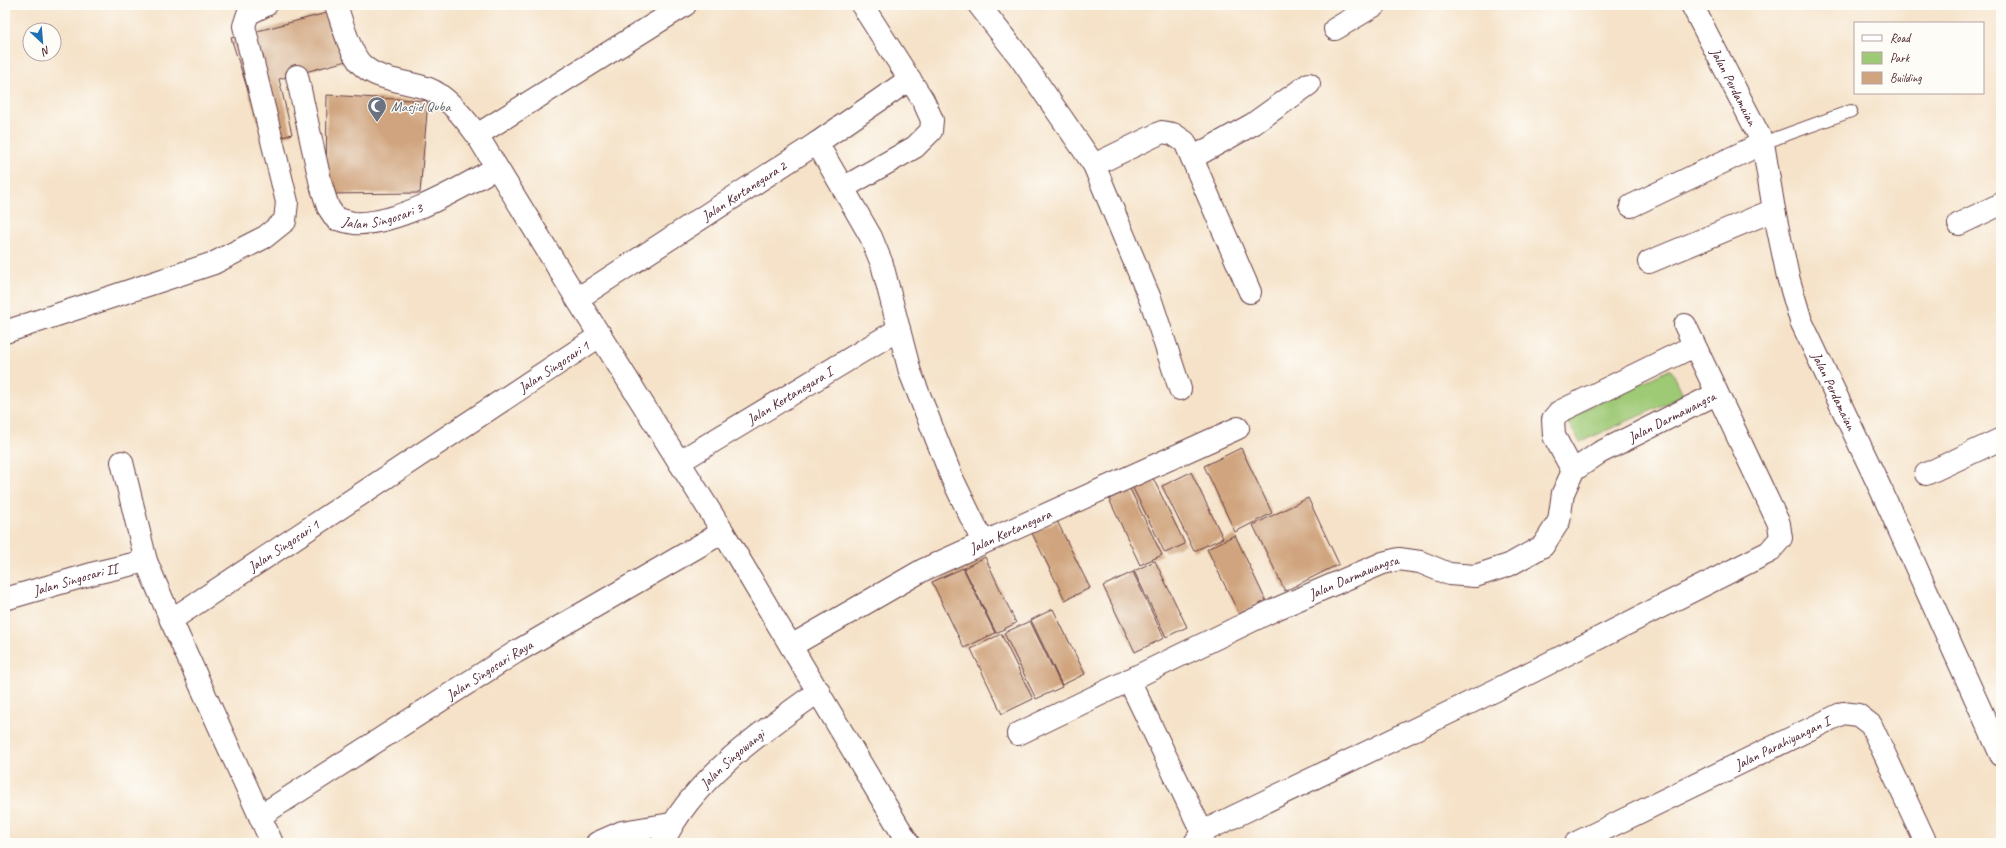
<svg xmlns="http://www.w3.org/2000/svg" width="2006" height="848" font-family="Caveat,sans-serif">
  <rect width="100%" height="100%" fill="#fdfcf7"/>
  <filter id="ink" filterUnits="userSpaceOnUse"><feTurbulence type="fractalNoise" baseFrequency=".025" numOctaves="2"/><feDisplacementMap in="SourceGraphic" scale="8" xChannelSelector="R" yChannelSelector="G"/><feConvolveMatrix kernelMatrix="1 2 1 2 8 2 1 2 1" color-interpolation-filters="sRGB"/></filter>
  <filter id="wash" filterUnits="userSpaceOnUse"><feTurbulence type="fractalNoise" baseFrequency=".012" numOctaves="4" result="noise"/><feDisplacementMap in="SourceGraphic" scale="16" xChannelSelector="R" yChannelSelector="G"/><feGaussianBlur stdDeviation="0.9" result="paint"/><feColorMatrix in="noise" values="0 0 0 0 0 0 0 0 0 0 0 0 0 0 0 0 0 1.4 0 .05"/><feComposite in="paint" operator="in"/></filter>
  <g filter="url(#wash)">
    <rect width="100%" height="100%" fill="#f5e2c8"/>
    <path fill="#9ec975" stroke="#747450" d="M1671,369l13,27 -104,46 -15,-24z"/>
    <g id="blocks">
      <g fill="#d0a47e">
        <path d="M334,11l20,48 -75,20 13,55 -27,9 -34,-105z"/>
        <path d="M327,95l101,6 -8,92 -94,1z"/>
        <path d="M1241,448l31,65 -37,19 -31,-66z"/>
        <path d="M1191,472l32,66 -29,13 -32,-65z"/>
        <path d="M1153,478l32,66 -20,9 -32,-65z"/>
        <path d="M1130,489l32,66 -22,10 -31,-66z"/>
        <path d="M1308,498l31,66 -54,27 -32,-66z"/>
        <path d="M1057,521l33,67 -25,12 -33,-67z"/>
        <path d="M1235,535l31,66 -27,13 -32,-65z"/>
        <path d="M985,557l31,66 -20,10 -32,-65z"/>
        <path d="M1155,561l32,66 -21,10 -32,-66z"/>
        <path d="M963,568l32,65 -31,15 -32,-66z"/>
        <path d="M1133,572l31,66 -29,14 -32,-66z"/>
        <path d="M1053,609l32,65 -23,11 -31,-65z"/>
        <path d="M1030,621l32,66 -26,12 -32,-66z"/>
        <path d="M1001,634l32,65 -31,15 -31,-65z"/>
      </g>
    </g>
  </g>
  <g filter="url(#ink)">
    <use href="#blocks" fill-opacity="0" stroke="#643c43" stroke-width="1"/>
    <g fill="none" stroke-linecap="round" stroke-linejoin="round">
      <defs>
        <path id="service" d="M1763,143l88,-32"/>
        <g id="minor">
          <path d="M336,5c6,17 13,46 25,59 16,17 47,17 68,25 18,7 37,31 48,46l100,164 146,233 185,311"/>
          <path d="M979,5l42,54 73,106 57,136 29,88"/>
          <path id="s1" d="M1692,5l71,138 11,67 14,67 13,44 81,171 119,263"/>
          <path d="M1335,29l40,-24"/>
          <path id="s2" d="M297,76l24,109 7,22 8,12c6,1 12,3 18,4 42,3 106,-35 142,-55"/>
          <path d="M477,135l208,-130"/>
          <path d="M817,143l54,94 11,27 28,108 42,106 31,64"/>
          <path d="M1192,158l61,-34 56,-40"/>
          <path d="M1094,165l68,-33 11,2 12,8 65,150"/>
          <path d="M843,188l72,-41 16,-16 1,-11 -9,-20 -61,-95"/>
          <path d="M1631,206l132,-63"/>
          <path d="M1959,224l42,-20"/>
          <path d="M1649,262l125,-52"/>
          <path id="s3" d="M577,299l240,-156 93,-64"/>
          <path d="M5,332l209,-69 51,-26 20,-16 2,-19 -43,-176 4,-12 18,-9"/>
          <path d="M122,462l24,99 25,59 101,223"/>
          <path id="s4" d="M679,462l220,-133"/>
          <path d="M1573,471l-19,-35 -1,-17 6,-7 135,-66"/>
          <path d="M1926,474l75,-35"/>
          <path id="s5" d="M5,599l90,-26 51,-12"/>
          <path id="s6" d="M171,620l430,-285"/>
          <path id="s7" d="M791,646l132,-76 315,-142"/>
          <path d="M1129,680l73,152"/>
          <path id="s8" d="M1018,734l258,-125 107,-46 16,-4 21,3 29,12 26,2 34,-11 34,-19 16,-25 4,-28 10,-22 26,-18 117,-59"/>
          <path id="s9" d="M260,816l256,-164 207,-120"/>
          <path d="M597,843l25,-11 49,-8"/>
          <path id="s10" d="M663,843c28,-63 101,-113 156,-152"/>
          <path d="M1195,843l7,-11 292,-141 275,-139 12,-14 -2,-14 -94,-199"/>
          <path id="s11" d="M1576,843l267,-130 15,2 13,10 55,118"/>
        </g>
      </defs>
      <use href="#service" stroke="#643c43" stroke-width="14"/>
      <use href="#minor" stroke="#643c43" stroke-width="24"/>
      <use href="#service" stroke="#fff" stroke-width="12"/>
      <use href="#minor" stroke="#fff" stroke-width="22"/>
    </g>
  </g>
  <defs>
    <symbol id="mosque-pin" viewBox="-11 -11 22 30"><path d="M0 17L-7.5 6A9.5 9.5 0 1 1 7.5 6Z" fill="#6b7280" stroke="#fdfcf7"/><path d="M3.5-4.9A6 6 0 1 0 3.5 4.9A5 5 0 1 1 3.5-4.9Z" fill="#fff"/></symbol>
  </defs>
  <g fill-rule="evenodd">
    <use href="#mosque-pin" x="366" y="95" width="22" height="30"/>
  </g>
  <g text-anchor="middle" dominant-baseline="central" stroke-width="3" stroke-linejoin="round" paint-order="stroke">
    <g font-size="14" fill="#4a1f2b" stroke="#fdfcf7">
      <text stroke="none"><textPath href="#s1" startOffset="92">Jalan Perdamaian</textPath></text>
      <text stroke="none"><textPath href="#s3" startOffset="199">Jalan Kertanegara 2</textPath></text>
      <text stroke="none"><textPath href="#s2" startOffset="197">Jalan Singosari 3</textPath></text>
      <text stroke="none"><textPath href="#s6" startOffset="459">Jalan Singosari 1</textPath></text>
      <text stroke="none"><textPath href="#s1" startOffset="415">Jalan Perdamaian</textPath></text>
      <text stroke="none"><textPath href="#s4" startOffset="129">Jalan Kertanegara I</textPath></text>
      <text stroke="none"><textPath href="#s8" startOffset="768">Jalan Darmawangsa</textPath></text>
      <text stroke="none"><textPath href="#s7" startOffset="248">Jalan Kertanegara</textPath></text>
      <text stroke="none"><textPath href="#s6" startOffset="135">Jalan Singosari 1</textPath></text>
      <text stroke="none"><textPath href="#s5" startOffset="73">Jalan Singosari II</textPath></text>
      <text stroke="none"><textPath href="#s8" startOffset="371">Jalan Darmawangsa</textPath></text>
      <text stroke="none"><textPath href="#s9" startOffset="272">Jalan Singosari Raya</textPath></text>
      <text stroke="none"><textPath href="#s11" startOffset="229">Jalan Parahiyangan I</textPath></text>
      <text stroke="none"><textPath href="#s10" startOffset="110">Jalan Singowangi</textPath></text>
    </g>
    <g font-size="14" fill="#5b616d" stroke="#fdfcf7" text-anchor="start">
      <text x="391" y="106">Masjid Quba</text>
    </g>
  </g>
  <rect width="2006" height="848" fill="none" stroke="#fdfcf7" stroke-width="20"/>
  <rect x="1854" y="22" width="130" height="72" fill="#fdfcf7" stroke="#b5a4a5"/>
  <rect x="1862" y="35" width="20" height="6" fill="#ffffff" stroke="#b5a4a5"/>
  <text x="1890" y="42" font-size="12" fill="#4a1f2b">Road</text>
  <rect x="1862" y="52" width="20" height="12" fill="#9ec975" stroke="#b5a4a5"/>
  <text x="1890" y="62" font-size="12" fill="#4a1f2b">Park</text>
  <rect x="1862" y="72" width="20" height="12" fill="#d0a47e" stroke="#b5a4a5"/>
  <text x="1890" y="82" font-size="12" fill="#4a1f2b">Building</text>
  <g transform="translate(42 42) rotate(154)"><circle r="19" fill="#fdfcf7" stroke="#b5a4a5"/>
  <path d="M0-3L7 15L0 10L-7 15Z" fill="#1f6fb2"/>
  <text y="-6" font-size="11" font-weight="bold" text-anchor="middle" fill="#4a1f2b">N</text>
  </g>
</svg>
